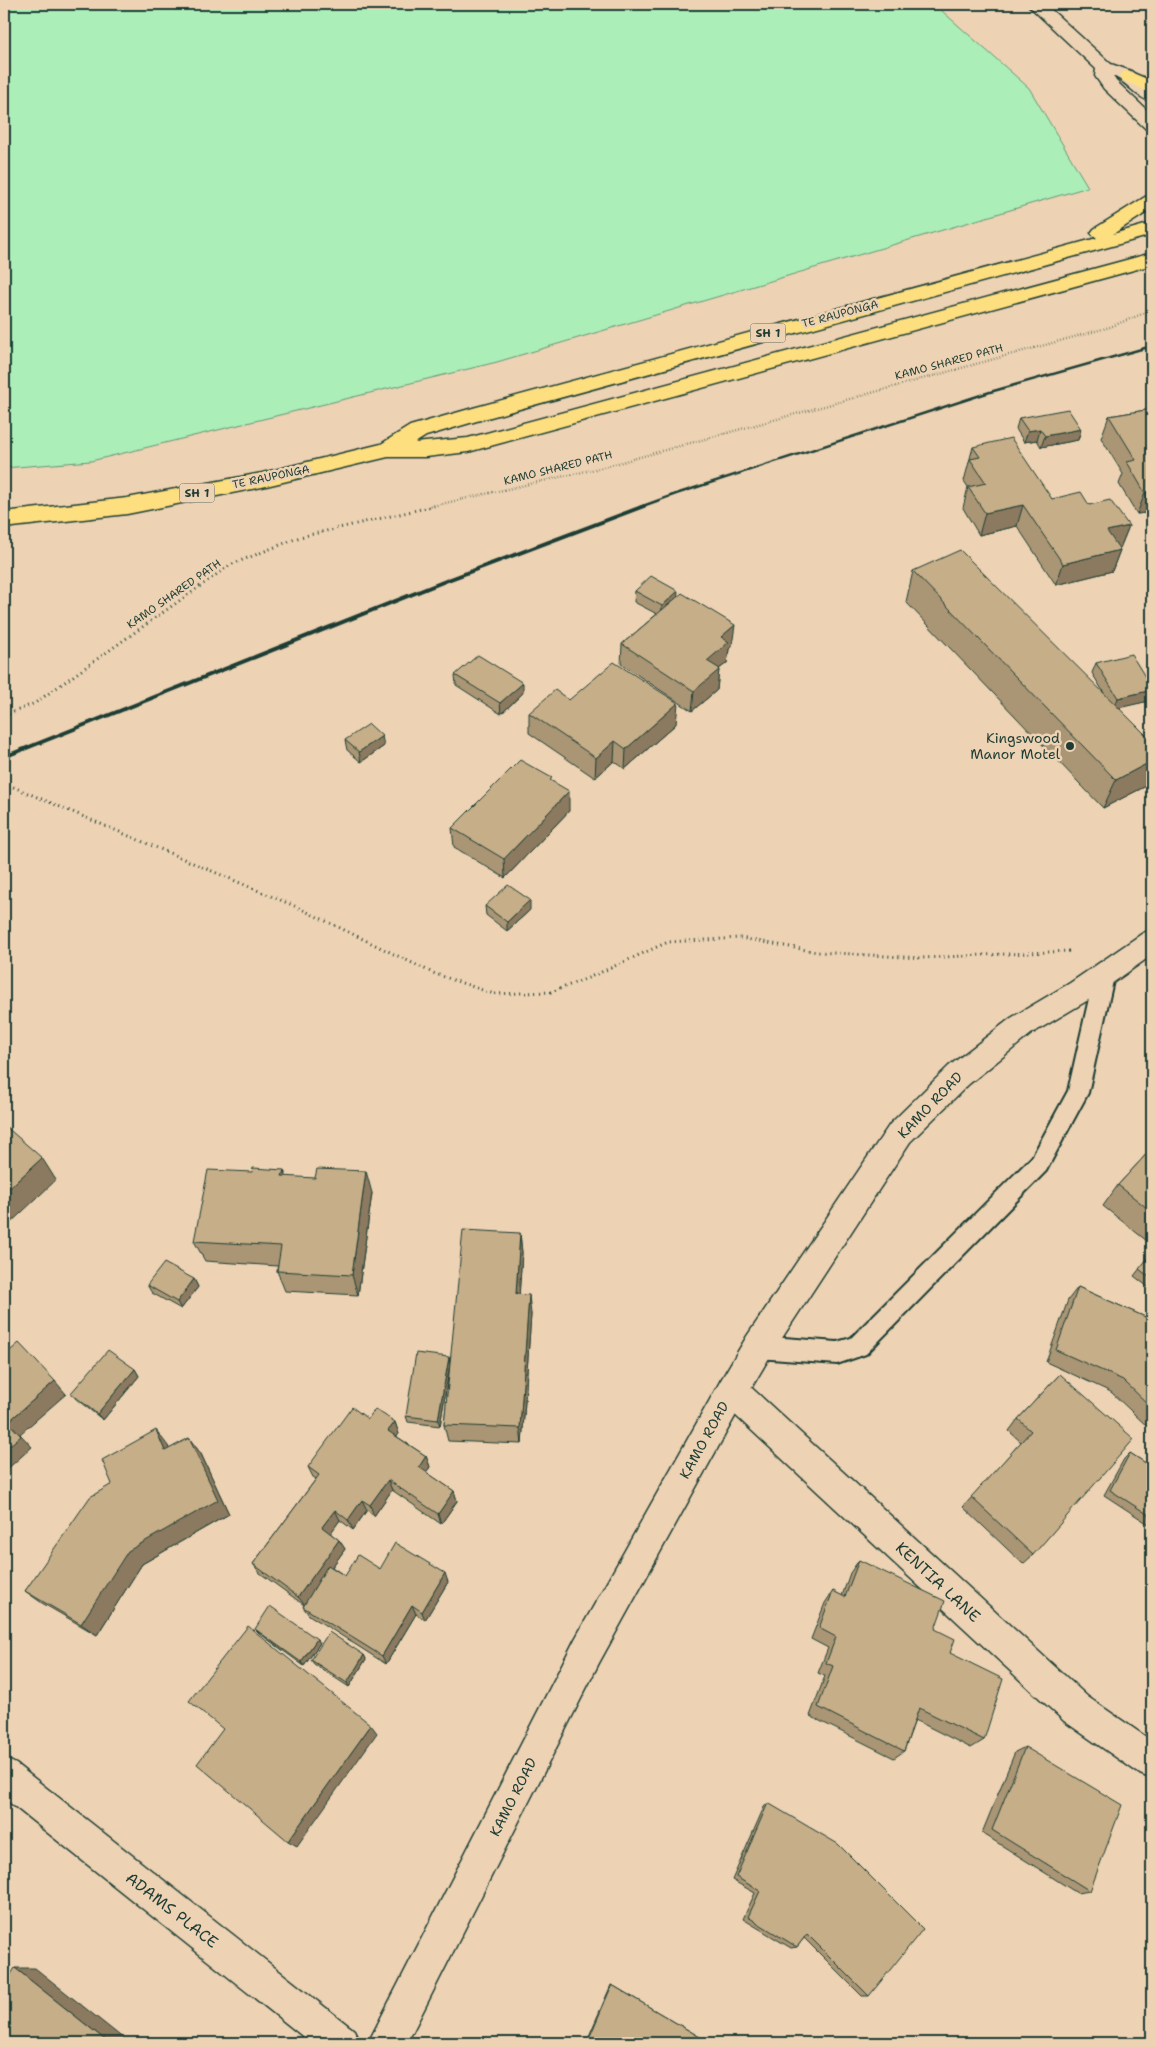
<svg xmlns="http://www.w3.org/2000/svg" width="1156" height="2047" font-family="'Shantell Sans',sans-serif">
  <rect width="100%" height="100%" fill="#edd3b4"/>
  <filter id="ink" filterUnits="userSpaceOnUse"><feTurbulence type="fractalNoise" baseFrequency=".02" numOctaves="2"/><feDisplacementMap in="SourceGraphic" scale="10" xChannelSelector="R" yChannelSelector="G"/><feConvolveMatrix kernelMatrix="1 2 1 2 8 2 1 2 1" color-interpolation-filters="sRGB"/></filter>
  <g filter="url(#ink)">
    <path fill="#abeeb8" stroke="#659676" d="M4,4h930l95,84 59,99 -591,175 -406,99 -87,7z"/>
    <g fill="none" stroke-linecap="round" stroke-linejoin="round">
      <defs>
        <path id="service" d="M1105,964l7,2 3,6 -27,121 -42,78 -180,183 -29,10 -79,-6 -8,-3 -3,-8 3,-8 8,-3 79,6 14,-4 181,-181 36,-66 27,-119 3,-6z"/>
        <g id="minor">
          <path d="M732,1376l11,4 345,317 64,44v38l-12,-5 -76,-53 -343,-319 -5,-11 5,-11z"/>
          <path d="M4,1758l12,6 338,266 6,13h-49l-307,-245z"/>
        </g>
        <g id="secondary">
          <path d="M1027,4h18l66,60 20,7 21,17v14c-14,-3 -25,-20 -39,-26l3,5 36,34v15l-6,-1 -42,-40 -9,-13 1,-7z"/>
          <path d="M1152,930v25l-62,44 -59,35 -62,50 -59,58 -141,216 -26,44 -144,261 -192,380h-39l207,-404 146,-259 26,-44 143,-212 59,-58 62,-48 59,-35 73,-50z"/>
        </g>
        <g id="trunk">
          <path d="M1128,71l24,10v12l-30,-13 -3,-4 3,-4z"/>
          <path d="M1152,195v14l-39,25 39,-11v12l-665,183 -61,18 -11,7 53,-5 684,-185v12l-684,187 -42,5h-38l-126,30 -135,27 -123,14v-16l123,-14 135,-25 119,-29 29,-18 63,-18 624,-170 -6,-5 3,-4 51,-32z"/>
        </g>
      </defs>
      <use href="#service" stroke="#1f3d34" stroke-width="4"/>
      <use href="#minor" stroke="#1f3d34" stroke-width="3"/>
      <use href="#secondary" stroke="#1f3d34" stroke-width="3"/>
      <use href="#trunk" stroke="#1f3d34" stroke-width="3"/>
      <path stroke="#1f3d34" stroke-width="2.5" stroke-dasharray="0.5 2.5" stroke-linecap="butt" d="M428,507l172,-39 510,-141 42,-17"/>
      <g stroke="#1f3d34" stroke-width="3" stroke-dasharray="1 4" stroke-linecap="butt">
        <path d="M4,716l31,-13 195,-138 70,-28 134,-31"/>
        <path d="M4,765l4,9 -4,5"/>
        <path d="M4,783l293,124 136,66 61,21 57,-2 37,-14 80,-36 73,-4 76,14 104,6 150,-7"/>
      </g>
      <use href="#service" fill="#edd3b4" fill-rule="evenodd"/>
      <use href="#minor" fill="#edd3b4" fill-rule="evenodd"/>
      <use href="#secondary" fill="#edd3b4" fill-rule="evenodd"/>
      <use href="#trunk" fill="#fedf80" fill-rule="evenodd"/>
      <path stroke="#1f3d34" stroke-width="2.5" d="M640,507l36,-13 314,-102 162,-46"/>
      <path stroke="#1f3d34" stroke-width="4" d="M4,757l444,-177 196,-74"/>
    </g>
    <g fill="#aa9675" stroke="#1f3d34">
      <path d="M1139,4h13l-4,7z"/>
      <path d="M1152,409v103l-15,2 -18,-30 4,-10 -22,-36 8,-22z"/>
      <path d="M1019,418l62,11 -3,11 -37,7 -4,-7 -13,2 -8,-13z"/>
      <path d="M973,447l79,52 37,6 40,21 -9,22h-2l2,2 -8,21 -56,14 -39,-59 -38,9 -16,-27 5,-21 -4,-6z"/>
      <path d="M913,571l191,122 -12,-20 4,-10 56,25v5l-3,8 -30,6 33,76 -49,25 -197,-206z"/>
      <path d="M635,591l43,5 54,50 -3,3 -2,14 -8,6 -2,21 -25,21 -71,-47 1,-20 35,-30 -23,-12z"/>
      <path d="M455,675l68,18 -22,21 -45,-29z"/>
      <path d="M569,700l107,24 -51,45 -11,-8 -19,17 -66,-45v-20z"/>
      <path d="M345,740l39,6 -23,16 -14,-12z"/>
      <path d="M552,781l17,30 -64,67 -51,-31 -2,-19z"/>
      <path d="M485,906l45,4 -23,21 -21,-16z"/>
      <path d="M1152,1148v97l-49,-39 15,-21z"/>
      <path d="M286,1177l86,16 -14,102 -73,-4 -8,-20 1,-5 -73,-5 -11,-20z"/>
      <path d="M520,1233l2,20 -3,41 12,20 -9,130 -74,-3 -4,-16 6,-59 -10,60 -32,-4 -2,-6 44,-53z"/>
      <path d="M1152,1253v37l-18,-14z"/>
      <path d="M194,1279l4,8 -17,22 -29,-16 -5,-8z"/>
      <path d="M1078,1287l74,33v111l-41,-39 -65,-30 22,-62z"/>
      <path d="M135,1369l4,7 -36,44 -27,-21 -5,-6z"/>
      <path d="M1060,1374l-27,181 -10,9 -60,-57 58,-65 -12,-11 9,-12z"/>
      <path d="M368,1419l27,3 4,12 -3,2 30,20 4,11 -4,5 28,19 3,10 -16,23 -49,-34 -18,26 -7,-6 -14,20 -13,-10 -10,13 9,7 6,9 -13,18 13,9 35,-7 68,13 -23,38 -9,-6 -30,50 -77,-49 -6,-8 1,-2 -44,-32 -7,-9 63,-85 -3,-2 -5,-10z"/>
      <path d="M189,1438l12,16 28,60 -87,50 -45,71 -55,-32 -17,-12 87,-107 56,-38 1,3z"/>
      <path d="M1130,1453l22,14v57l-2,1 -46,-30 20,-36z"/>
      <path d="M859,1560l76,69 15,24 34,87 -13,8 -56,-28 -11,31 -10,7 -84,-42 15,-40 -7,-3 10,-25 -17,-9 14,-36 8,-12 9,5 8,-23z"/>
      <path d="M255,1629l62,10 3,4 -16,23 -45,-33z"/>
      <path d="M364,1655l2,4 -17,28 -35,-23 -3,-4z"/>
      <path d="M1025,1747l65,144 -13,2 -95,-60 33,-81z"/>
      <path d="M768,1803l101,193h-7l-58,-58 -7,9 -6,1 -48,-29 12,-26 -23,-13 32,-73z"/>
      <path d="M611,1985h1l98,58h-124z"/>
    </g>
    <g fill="#8b7a5f" stroke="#1f3d34">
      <path d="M1150,4h2v6l-4,1z"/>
      <path d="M1040,429l-3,11 -13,2 4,-11z"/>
      <path d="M1081,429l-3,11 -37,7 4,-11z"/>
      <path d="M1152,491v21l-15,2 8,-21z"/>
      <path d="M1023,505l-6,21 -38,9 6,-22z"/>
      <path d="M1129,526l-9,22 -21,5 8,-22z"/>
      <path d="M1120,550l-8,21 -56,14 7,-21z"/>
      <path d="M678,591l-1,11 -16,15 1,-11z"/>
      <path d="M735,625l-3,21 -3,3 -2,14 -8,6 -2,21 -25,21 2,-20 13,-30 14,-24z"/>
      <path d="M523,683v10l-22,21 -1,-11z"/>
      <path d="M1152,690v3l-3,8 -35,8 4,-11z"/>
      <path d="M678,703l-2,21 -51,45 1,-20z"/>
      <path d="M382,736l2,10 -23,16 -2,-10z"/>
      <path d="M615,741l-1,20 -19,17 1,-20z"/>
      <path d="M1152,761v22l-49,25 13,-28z"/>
      <path d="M569,791v20l-64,67 -1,-19z"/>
      <path d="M530,900v10l-23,21v-9z"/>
      <path d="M42,1158l14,22 -52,49v-36z"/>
      <path d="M284,1170l8,22 -10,-16z"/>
      <path d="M366,1171l6,22 -14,102 -6,-20z"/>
      <path d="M520,1233l2,20 -4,61 -2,-20z"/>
      <path d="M194,1279l4,8 -17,22 -4,-7z"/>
      <path d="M529,1295l2,19 -9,130 -2,-16z"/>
      <path d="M449,1357l1,7 -10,62 -2,-6z"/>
      <path d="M135,1369l4,7 -36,44 -6,-6z"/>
      <path d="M55,1381l11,13 -46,40 12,13 -28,25 4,5 -4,2v-29l4,-28z"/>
      <path d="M395,1422l4,12 -7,8 -4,-11z"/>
      <path d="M156,1430l12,16 9,21 -12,-16z"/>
      <path d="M189,1438l12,16 28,60 -87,50 -45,71 -16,-11z"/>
      <path d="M426,1456l4,11 -8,11 -3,-11z"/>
      <path d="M388,1480l4,10 -18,26 -4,-11z"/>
      <path d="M454,1491l3,10 -16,23 -3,-10z"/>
      <path d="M362,1500l5,10 -14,20 -5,-10z"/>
      <path d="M335,1510l5,10 -12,17 -6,-10z"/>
      <path d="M339,1540l6,9 -40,56 -7,-8z"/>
      <path d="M445,1573l3,9 -23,38 -3,-8z"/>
      <path d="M412,1605l4,9 -30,50 -4,-8z"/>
      <path d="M317,1639l3,4 -16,23 -3,-4z"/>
      <path d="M364,1655l2,4 -17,28 -2,-4z"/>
      <path d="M371,1725l6,8 -80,113 -9,-5z"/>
      <path d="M15,1968h20l94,75h-20z"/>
    </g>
    <g fill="#c6ae88" stroke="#1f3d34">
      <path d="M1068,409l13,20 -36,7 -5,-7 -12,2 -9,-13z"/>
      <path d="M1152,409v82l-7,2 -18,-31 9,-2 -27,-44z"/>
      <path d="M1011,438l41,61 29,-7 8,13 21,-5 19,26 -22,5 13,19 -57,14 -40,-59 -38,8 -17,-26 18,-4 -16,-24 10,-2 -7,-10z"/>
      <path d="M960,550l192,191v20l-36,19 -203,-209z"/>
      <path d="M651,576l27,15 -16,15 -27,-15z"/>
      <path d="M682,593l53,32 -14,12 8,5 -22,19 13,8 -26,22 -72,-47z"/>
      <path d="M1131,654l21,34v2l-34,8 -22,-35z"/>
      <path d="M478,655l45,28 -23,20 -45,-28z"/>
      <path d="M614,662l64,41 -52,46 -11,-8 -19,17 -67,-45 26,-23 14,10z"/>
      <path d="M369,724l13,12 -23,16 -14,-12z"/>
      <path d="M520,760l32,18 -2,2 19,11 -65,68 -52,-31z"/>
      <path d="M508,885l22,15 -23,22 -22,-16z"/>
      <path d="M4,1125l38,33 -38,35z"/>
      <path d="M1152,1148v64l-34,-27z"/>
      <path d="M253,1168l31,2 -2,6 33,2 2,-9 49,2 -14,104 -75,-4 4,-25 -87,-5 14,-71 44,2z"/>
      <path d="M463,1230l57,3 -4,61 13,1 -9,133 -76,-3z"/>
      <path d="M1152,1253v26l-13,-10z"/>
      <path d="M164,1263l30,16 -17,23 -30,-17z"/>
      <path d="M1078,1287l74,33v88l-29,-28 -67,-30z"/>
      <path d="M19,1343l36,38 -47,41 13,14 -17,14v-94z"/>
      <path d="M108,1350l27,19 -38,45 -26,-21z"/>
      <path d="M416,1353l33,4 -11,63 -32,-4z"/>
      <path d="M1060,1374l74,65 -101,116 -62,-58 60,-66 -13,-12z"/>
      <path d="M352,1407l16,12 7,-10 20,13 -7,9 38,25 -7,11 35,24 -16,23 -50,-34 -18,25 -8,-5 -14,20 -13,-10 -13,17 17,13 -41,57 -45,-33 66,-89 -11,-8z"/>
      <path d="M156,1430l9,21 24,-13 29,62 -90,51 -47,73 -56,-33 65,-94 22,-13 -10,-24z"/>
      <path d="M1130,1453l22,14v50l-42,-27z"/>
      <path d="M395,1543l50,30 -23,39 -10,-7 -30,51 -79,-49 25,-42 17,11 13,-21 22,14z"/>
      <path d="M859,1560l86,41 -10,28 20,10 -5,14 53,26 -19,61 -65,-32 -15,43 -86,-44 15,-41 -7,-3 10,-26 -17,-9 14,-37 12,6z"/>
      <path d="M270,1606l47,33 -16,23 -46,-33z"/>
      <path d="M248,1626l123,99 -83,116 -91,-77 26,-35 -34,-28z"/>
      <path d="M329,1632l35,23 -17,28 -36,-23z"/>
      <path d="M1025,1747l97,58 -32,86 -98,-61z"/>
      <path d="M768,1803l70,41 85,85 -54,67 -62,-62 -10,13 -49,-30 12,-26 -24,-14z"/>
      <path d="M15,1968l94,75h-105v-58z"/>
      <path d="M612,1985l98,58h-123z"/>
    </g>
  </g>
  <circle fill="#1f3d34" stroke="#edd3b4" stroke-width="2" cx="1070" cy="746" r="5"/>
  <g text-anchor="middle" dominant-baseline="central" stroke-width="5" stroke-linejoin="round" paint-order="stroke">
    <g font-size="11" fill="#1f3d34" stroke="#edd3b4">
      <text transform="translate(840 314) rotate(-15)">TE RAUPONGA</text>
      <text transform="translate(949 362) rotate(-15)">KAMO SHARED PATH</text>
      <text transform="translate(558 468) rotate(-14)">KAMO SHARED PATH</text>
      <text transform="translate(271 477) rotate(-12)">TE RAUPONGA</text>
      <text transform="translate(174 594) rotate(-35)">KAMO SHARED PATH</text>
    </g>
    <g fill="#edd3b4" stroke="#5d6a5a" stroke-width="1">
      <rect x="750.5" y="323.5" width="35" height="19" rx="4"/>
      <rect x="179.5" y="483.5" width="35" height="19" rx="4"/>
    </g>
    <g font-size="12" font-weight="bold" fill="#1f3d34">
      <text x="768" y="333">SH 1</text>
      <text x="197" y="493">SH 1</text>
    </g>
    <g font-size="14" fill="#1f3d34" stroke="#edd3b4" text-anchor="end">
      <text x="1060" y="738">Kingswood<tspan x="1060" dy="16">Manor Motel</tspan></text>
    </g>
    <g font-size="14" fill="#1f3d34" stroke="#edd3b4">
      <text transform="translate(930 1105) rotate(-46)">KAMO ROAD</text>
      <text transform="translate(704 1440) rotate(-61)">KAMO ROAD</text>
      <text transform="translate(513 1797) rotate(-63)">KAMO ROAD</text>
    </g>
    <g font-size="16" fill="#1f3d34" stroke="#edd3b4">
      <text transform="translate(938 1582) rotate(43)">KENTIA LANE</text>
      <text transform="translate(172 1910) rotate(38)">ADAMS PLACE</text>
    </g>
  </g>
  <rect width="1156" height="2047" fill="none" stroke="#edd3b4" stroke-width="20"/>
  <rect x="10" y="10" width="1136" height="2027" fill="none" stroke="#1f3d34" stroke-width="2" filter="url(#ink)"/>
</svg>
